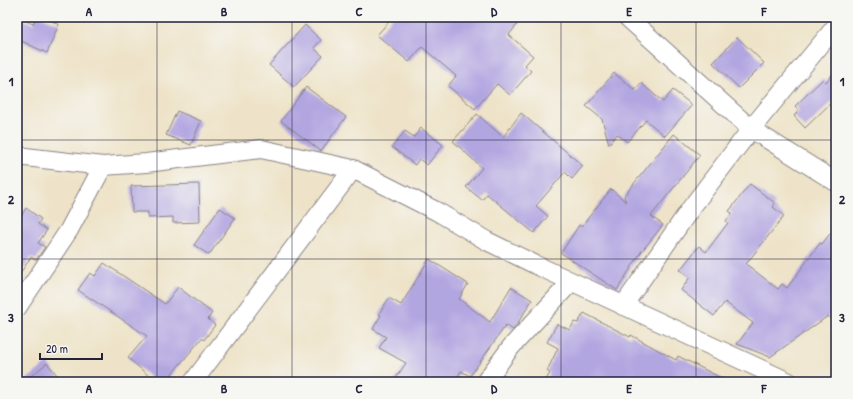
<svg xmlns="http://www.w3.org/2000/svg" width="853" height="399" font-family="'Patrick Hand',sans-serif">
  <rect width="100%" height="100%" fill="#f6f6f2"/>
  <filter id="ink" filterUnits="userSpaceOnUse"><feTurbulence type="fractalNoise" baseFrequency=".025" numOctaves="2"/><feDisplacementMap in="SourceGraphic" scale="8" xChannelSelector="R" yChannelSelector="G"/><feConvolveMatrix kernelMatrix="1 2 1 2 8 2 1 2 1" color-interpolation-filters="sRGB"/></filter>
  <filter id="wash" filterUnits="userSpaceOnUse"><feTurbulence type="fractalNoise" baseFrequency=".012" numOctaves="4" result="noise"/><feDisplacementMap in="SourceGraphic" scale="16" xChannelSelector="R" yChannelSelector="G"/><feGaussianBlur stdDeviation="0.9" result="paint"/><feColorMatrix in="noise" values="0 0 0 0 0 0 0 0 0 0 0 0 0 0 0 0 0 1.4 0 .05"/><feComposite in="paint" operator="in"/></filter>
  <g filter="url(#wash)">
    <rect width="100%" height="100%" fill="#eee3c8"/>
    <g id="blocks">
      <g fill="#b2a6e1">
        <path d="M36,17h6l17,7 -12,29 -30,-14v-9l5,-11 11,5z"/>
        <path d="M393,17h130l-14,18 24,21 -8,9 6,6 -21,24 -13,-11 -22,25 -27,-23 8,-10 -34,-29 -13,15 -32,-27z"/>
        <path d="M305,25l16,15 -7,8 9,8 -29,31 -25,-22z"/>
        <path d="M737,37l27,26 -25,25 -26,-25z"/>
        <path d="M836,70v28l-31,30 -11,-12 5,-6 -4,-4 28,-27 3,3z"/>
        <path d="M614,73l21,17 6,-7 22,19 10,-12 19,15 -27,31 -19,-16 -19,22 -10,-8 -8,10 -7,-25 -16,-13z"/>
        <path d="M306,87l40,30 -25,34 -40,-30z"/>
        <path d="M177,111l24,10 -10,24 -25,-10z"/>
        <path d="M521,113l62,53 -11,13 -7,-7 -29,34 12,10 -14,17 -47,-39 -5,6 -16,-13 16,-19 -29,-27 24,-27 26,23z"/>
        <path d="M421,128l22,17 -16,20 -8,-6 -4,6 -23,-18 13,-16 9,6z"/>
        <path d="M674,134l26,21 -49,61 12,9 -22,27 -24,38 -56,-37 18,-28 2,2 30,-38 15,13 -2,-6z"/>
        <path d="M199,184l1,38 -27,1v-6l-25,1v-6h-16l-1,-26z"/>
        <path d="M750,184l25,19 -2,4 11,9 -38,48 32,25 4,-5 5,4 33,-45 2,1 14,-18v96l-8,-6 -58,41 -33,-13 16,-21 -28,-21 -11,14 -33,-26 9,-13 -10,-7 19,-24 7,6 22,-29 -2,-2 6,-8 -3,-2z"/>
        <path d="M26,208l15,11 -3,5 9,6 -9,13 7,4 -9,13 -5,-3 -14,21v-56z"/>
        <path d="M220,208l15,10 -26,37 -15,-10z"/>
        <path d="M429,259l39,25 -9,15 31,23 21,-35 21,13 -16,26 -3,4 -7,-5 -36,51 -9,-5 -6,11h-62l13,-19 -27,-15 7,-11 -13,-8 8,-14 -2,-1 10,-16 12,7z"/>
        <path d="M104,263l61,41 13,-17 34,26 -4,6 7,6 -11,15 -2,-2 -37,44h-9l-28,-24 19,-22 -69,-46 12,-17 5,3z"/>
        <path d="M584,313l46,24 1,-2 45,25 2,-4 51,26h-184l5,-9 -3,-2 11,-23 -11,-6 10,-18 13,6 4,-8 4,1z"/>
        <path d="M47,363l16,19h-39z"/>
      </g>
    </g>
  </g>
  <g filter="url(#ink)">
    <use href="#blocks" fill-opacity="0" stroke="#888282" stroke-width="1"/>
    <g fill="none" stroke-linecap="round" stroke-linejoin="round">
      <defs>
        <g id="minor">
          <path d="M627,17l124,112 85,53"/>
          <path d="M17,156l86,10 43,-3 115,-14 92,20 85,43 49,29 49,24 253,117"/>
          <path d="M623,306l68,-98 60,-79 85,-103"/>
          <path d="M17,308l52,-78 34,-64"/>
          <path d="M193,382l160,-213"/>
          <path d="M485,382l26,-35 60,-65"/>
        </g>
      </defs>
      <use href="#minor" stroke="#888282" stroke-width="20"/>
      <use href="#minor" stroke="#fff" stroke-width="18"/>
    </g>
  </g>
  <path fill="none" stroke="#22223b" stroke-width="1" stroke-opacity="0.55" d="M157,17v365M292,17v365M426,17v365M561,17v365M696,17v365M17,140h819M17,259h819"/>
  <rect width="853" height="399" fill="none" stroke="#f6f6f2" stroke-width="44"/>
  <path d="M40 353v6h62v-6" fill="none" stroke="#22223b" stroke-width="2"/>
  <text x="46" y="353" font-size="12" fill="#22223b" stroke="#f6f6f2" stroke-width="3" paint-order="stroke">20 m</text>
  <rect x="22" y="22" width="809" height="355" fill="none" stroke="#22223b" stroke-width="1.5"/>
  <g font-size="13" text-anchor="middle" font-weight="bold" fill="#22223b">
    <text x="89" y="16">A</text>
    <text x="224" y="16">B</text>
    <text x="359" y="16">C</text>
    <text x="494" y="16">D</text>
    <text x="629" y="16">E</text>
    <text x="764" y="16">F</text>
    <text x="11" y="86">1</text>
    <text x="842" y="86">1</text>
    <text x="11" y="204">2</text>
    <text x="842" y="204">2</text>
    <text x="11" y="322">3</text>
    <text x="842" y="322">3</text>
    <text x="89" y="393">A</text>
    <text x="224" y="393">B</text>
    <text x="359" y="393">C</text>
    <text x="494" y="393">D</text>
    <text x="629" y="393">E</text>
    <text x="764" y="393">F</text>
  </g>
</svg>
